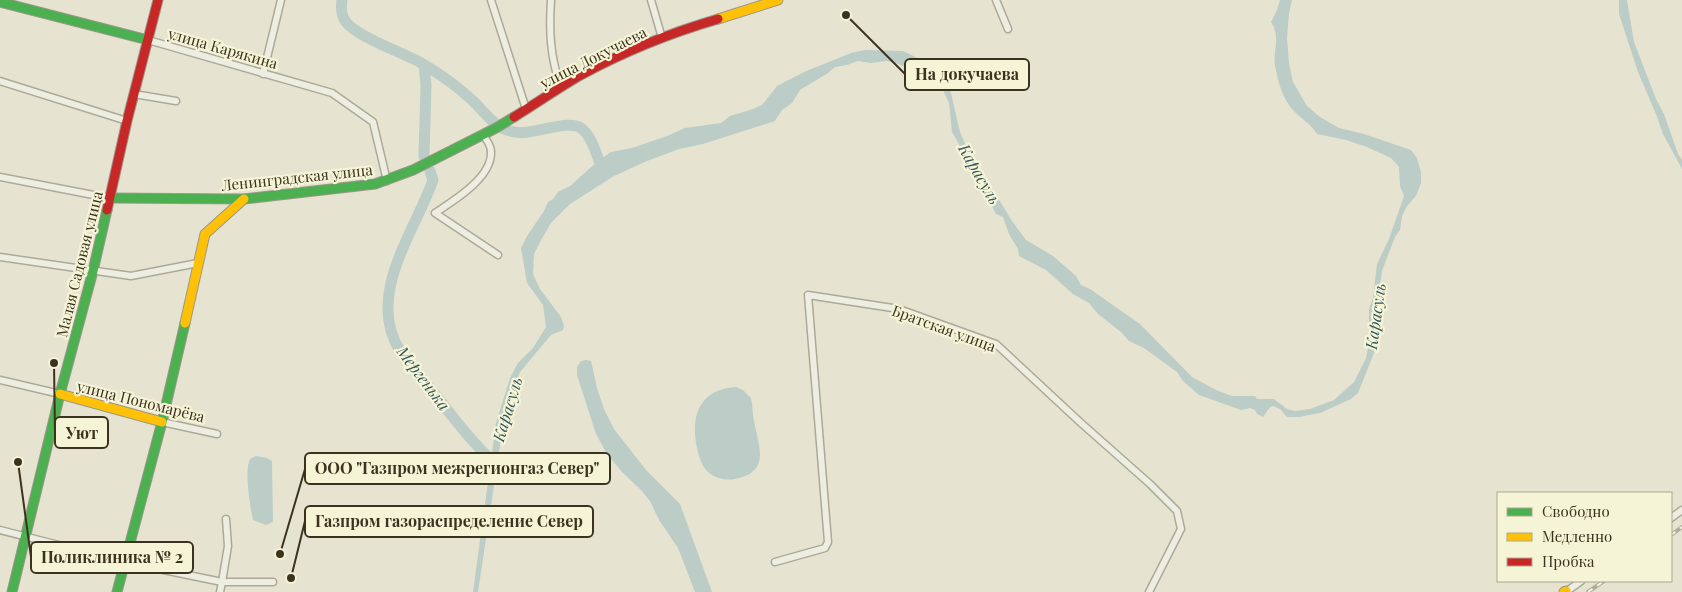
<svg xmlns="http://www.w3.org/2000/svg" width="1682" height="592" font-family="'Playfair Display',serif">
  <rect width="100%" height="100%" fill="#e6e4d1"/>
  <g fill="#bbcdc6">
    <path d="M1280,0h12l-3,13 -2,25 2,26 4,18 14,24 13,11 19,11 25,6 47,16 6,8 4,14v11l-5,13 -9,10 -5,10 -2,14 -5,7 -13,34 -7,47 1,30 -18,45 -7,6 -31,14 -21,4h-12l-7,-8 -7,-3 -3,1 -7,10 -6,-3 -2,-4 -5,-2 -9,2 -42,-15 -16,-14 -6,-9 -33,-24 -15,-7 -8,-9 -23,-18 -9,-11 -16,-9 -27,-24 -27,-14 -1,-7 -9,-15 -6,-17 -7,-3 -16,-32 -8,-8 -4,-11 -6,-5 -3,-14 -7,-12 -3,-29 -8,-17 -8,-5 -3,-6 -15,-7h-8l-11,-5 -9,-2 -16,2 -13,-2 -11,4 -12,2 -7,6 -28,17 -8,13 -10,7 -7,11 -72,23 -24,5 -32,12 -33,15 -44,28 -19,19 -11,19 -6,12 -1,20 7,15 21,28 3,9 -1,4 -12,5 -31,37 -11,31 -6,23 -25,166h-5l23,-169 14,-45 8,-15 15,-15 13,-21 -3,-22 -16,-22 -6,-35 6,-12 17,-25 4,-9 5,-3 5,-7 12,-6 28,-25 13,-9 21,-4 35,-12 18,-8 36,-5 9,-7 23,-7 9,-4 15,-19 27,-14 47,-19 14,-3 38,1 27,13 12,11 8,14 10,43 6,14 46,75 14,19 27,16 23,20 5,9 9,4 50,35 52,53 24,13 16,6h23l2,3h17l13,10 8,2 15,-2 24,-9 20,-18 12,-24 3,-15v-34l4,-11 4,-34 12,-25 15,-43 -4,-10 -1,-19 -8,-9 -24,-11 -21,-7 -29,-6c-6,-10 -17,-16 -25,-25 -8,-9 -14,-26 -16,-39 -5,-18 6,-31 -5,-48l6,-12z"/>
    <path d="M1619,0h8l7,42 22,57 8,15 14,40 4,6v9l-19,-35 -7,-20 -18,-42 -19,-58z"/>
    <path d="M586,360l5,1 6,27 7,21 10,20 32,41 34,34 32,88h-17l-17,-44 -19,-28 -9,-19 -9,-11 -19,-18 -15,-18 -11,-20 -19,-59v-8l4,-6z"/>
    <path d="M736,387l7,3 8,8c2,8 1,15 3,23 4,24 18,51 -19,58 -10,2 -21,-1 -28,-8 -7,-7 -9,-19 -11,-28 -5,-32 7,-54 40,-56z"/>
    <path d="M256,456l11,2 5,3 1,61 -7,3 -13,-5c-3,-14 -9,-50 -3,-61z"/>
  </g>
  <g fill="none" stroke-linecap="round" stroke-linejoin="round">
    <g stroke="#bbcdc6" stroke-width="11">
      <path d="M342,0c-1,7 -1,16 4,22 11,15 58,31 77,42 17,10 34,22 49,36 11,10 22,27 38,31 20,7 56,-13 71,-3 13,10 15,30 23,43"/>
      <path d="M424,65l2,20 -2,71 2,4"/>
      <path d="M430,171l3,9c-18,52 -68,115 -33,171 9,15 27,33 38,47 11,14 42,55 55,62"/>
    </g>
    <defs>
      <g id="street">
        <path d="M491,0l35,109"/>
        <path d="M551,0c-2,30 -1,58 10,87"/>
        <path d="M651,0l11,38"/>
        <path d="M996,0l12,29"/>
        <path d="M148,40l184,53 41,29 14,59"/>
        <path d="M263,74l18,-74"/>
        <path d="M0,81l127,40"/>
        <path d="M134,94l42,7"/>
        <path d="M483,135c4,5 8,11 8,17 1,26 -38,49 -56,61l63,42"/>
        <path d="M0,177l109,21"/>
        <path d="M0,257l131,19 67,-13"/>
        <path d="M0,380l60,14"/>
        <path d="M162,422l55,12"/>
        <path d="M1671,518l11,-8"/>
        <path d="M0,530l125,32 97,20 6,-36 -2,-27"/>
        <path d="M775,562l50,-14 3,-6 -20,-247 91,14 97,35 85,79 69,61 27,27 4,18 -32,63"/>
        <path d="M220,592l2,-10h51"/>
        <path d="M1566,592l15,-11"/>
      </g>
      <g id="fast">
        <path d="M0,2l148,38"/>
        <path d="M109,198l135,1 131,-15 38,-14 83,-42 18,-11"/>
        <path d="M12,592l48,-198 33,-123 14,-61"/>
        <path d="M117,592l45,-170 23,-99"/>
      </g>
      <g id="slow">
        <path d="M718,19l60,-19"/>
        <path d="M185,323l20,-89 39,-35"/>
        <path d="M60,394l102,28"/>
        <path d="M1564,592l2,-1"/>
      </g>
      <g id="jam">
        <path d="M514,117c21,-13 43,-28 65,-41 44,-24 91,-43 139,-57"/>
        <path d="M107,210l20,-89 31,-121"/>
      </g>
    </defs>
    <use href="#street" stroke="#aca999" stroke-width="9"/>
    <use href="#fast" stroke="#9b9889" stroke-width="11"/>
    <use href="#slow" stroke="#9b9889" stroke-width="11"/>
    <use href="#jam" stroke="#9b9889" stroke-width="11"/>
    <use href="#street" stroke="#eeede2" stroke-width="6"/>
    <use href="#fast" stroke="#4caf50" stroke-width="9"/>
    <use href="#slow" stroke="#ffc107" stroke-width="9"/>
    <use href="#jam" stroke="#c62828" stroke-width="9"/>
    <defs>
      <g id="rail">
        <path d="M1671,535l11,-8"/>
        <path d="M1588,592l16,-11"/>
      </g>
    </defs>
    <use href="#rail" stroke="#aeaca1" stroke-width="4"/>
    <use href="#rail" stroke="#f6f4d7" stroke-width="2" stroke-dasharray="5.5" stroke-linecap="butt"/>
  </g>
  <g text-anchor="middle" dominant-baseline="central" stroke-width="4.5" stroke-linejoin="round" paint-order="stroke">
    <g font-size="15" fill="#3b3320" stroke="#f6f4d7">
      <text transform="translate(223 48) rotate(16)">улица Карякина</text>
      <text transform="translate(593 57) rotate(-27)">улица Докучаева</text>
      <text transform="translate(297 177) rotate(-6)">Ленинградская улица</text>
      <text transform="translate(79 264) rotate(-76)">Малая Садовая улица</text>
      <text transform="translate(944 328) rotate(20)">Братская улица</text>
      <text transform="translate(141 401) rotate(14)">улица Пономарёва</text>
    </g>
    <g font-size="16" font-style="italic" fill="#2f545b" stroke="#f6f4d7">
      <text transform="translate(980 174) rotate(60)">Карасуль</text>
      <text transform="translate(1375 316) rotate(-82)">Карасуль</text>
      <text transform="translate(424 378) rotate(53)">Мергенька</text>
      <text transform="translate(507 409) rotate(-73)">Карасуль</text>
    </g>
  </g>
  <path fill="none" stroke="#3b3320" stroke-width="2" d="M846 15L905 74M54 363L55 433M280 554L305 469M291 578L305 521M18 462L31 557"/>
  <g fill="#3b3320" stroke="#f6f4d7" stroke-width="2">
    <circle cx="846" cy="15" r="5"/>
    <circle cx="54" cy="363" r="5"/>
    <circle cx="280" cy="554" r="5"/>
    <circle cx="291" cy="578" r="5"/>
    <circle cx="18" cy="462" r="5"/>
  </g>
  <g fill="#f6f4d7" stroke="#3b3320" stroke-width="2">
    <rect x="905" y="59" width="124" height="31" rx="5"/>
    <rect x="55" y="417" width="53" height="31" rx="5"/>
    <rect x="305" y="453" width="305" height="31" rx="5"/>
    <rect x="305" y="506" width="288" height="31" rx="5"/>
    <rect x="31" y="542" width="162" height="31" rx="5"/>
  </g>
  <g font-size="16" text-anchor="middle" font-weight="bold" fill="#3b3320">
    <text x="967" y="80">На докучаева</text>
    <text x="82" y="439">Уют</text>
    <text x="457" y="474">ООО "Газпром межрегионгаз Север"</text>
    <text x="449" y="527">Газпром газораспределение Север</text>
    <text x="112" y="563">Поликлиника № 2</text>
  </g>
  <rect x="1497" y="492" width="175" height="90" fill="#f6f4d7" stroke="#aba78e"/>
  <rect x="1507" y="508" width="25" height="8" fill="#4caf50" stroke="#aba78e"/>
  <text x="1542" y="517" font-size="15" fill="#3b3320">Свободно</text>
  <rect x="1507" y="533" width="25" height="8" fill="#ffc107" stroke="#aba78e"/>
  <text x="1542" y="542" font-size="15" fill="#3b3320">Медленно</text>
  <rect x="1507" y="558" width="25" height="8" fill="#c62828" stroke="#aba78e"/>
  <text x="1542" y="567" font-size="15" fill="#3b3320">Пробка</text>
</svg>
